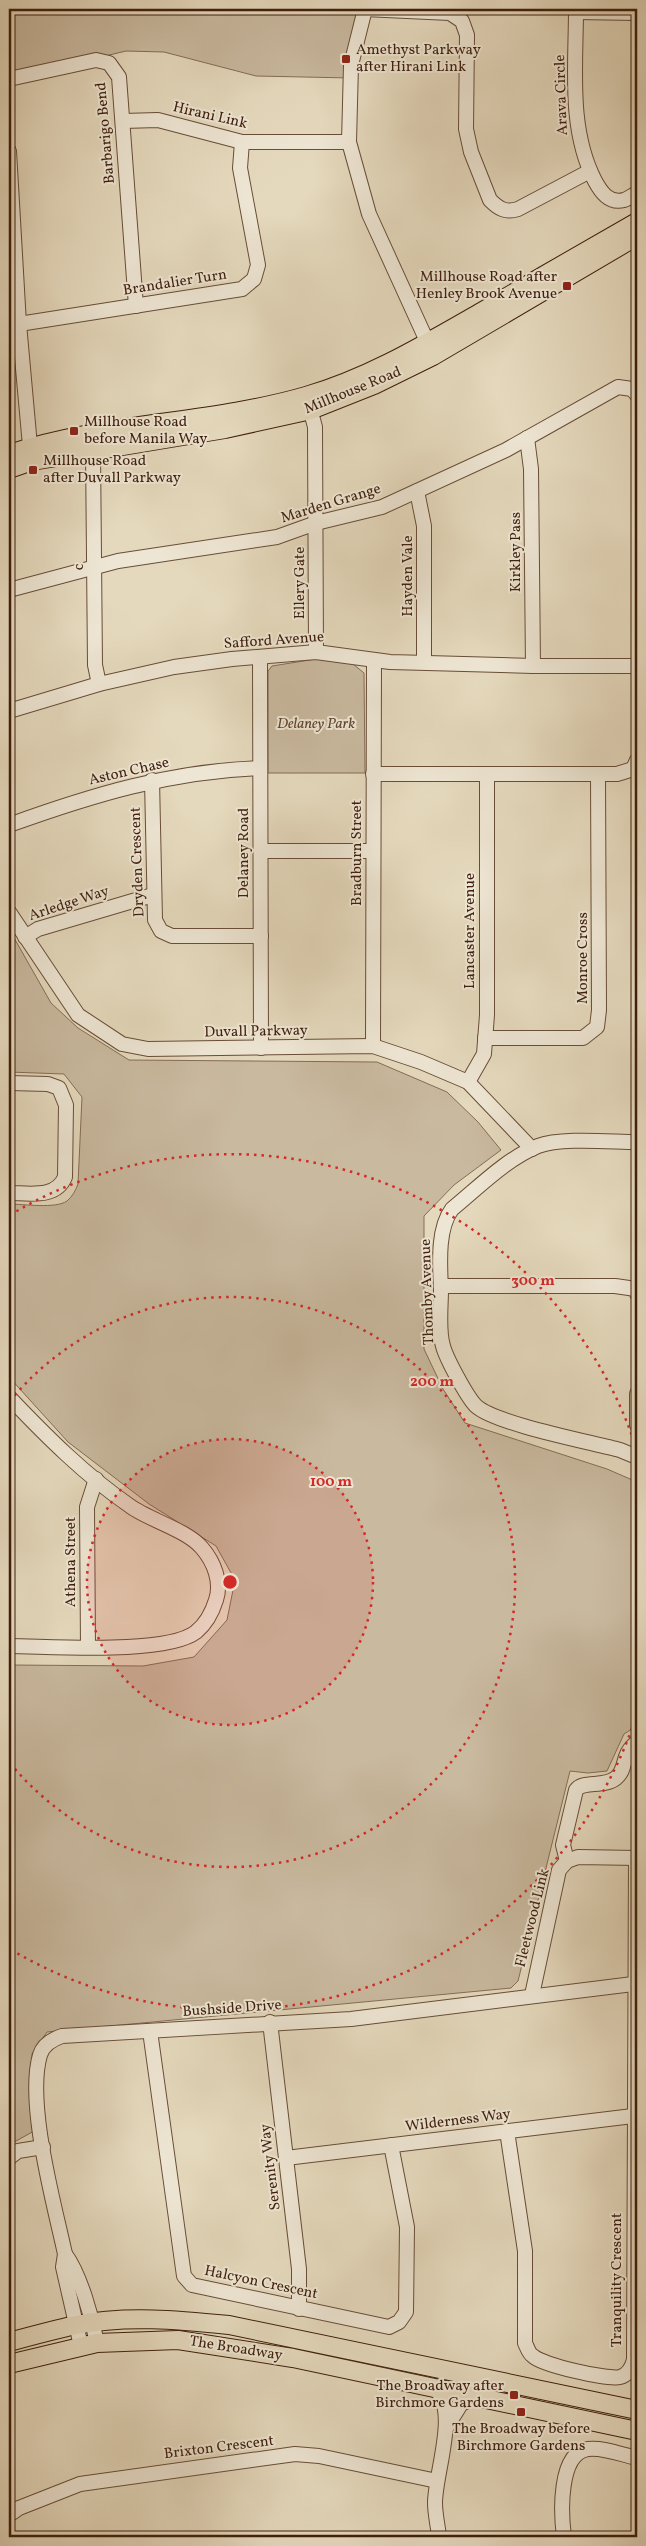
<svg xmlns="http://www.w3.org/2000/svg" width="646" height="2546" font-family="Vollkorn,serif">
  <rect width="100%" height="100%" fill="#e5d9bd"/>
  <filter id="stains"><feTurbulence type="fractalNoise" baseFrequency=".004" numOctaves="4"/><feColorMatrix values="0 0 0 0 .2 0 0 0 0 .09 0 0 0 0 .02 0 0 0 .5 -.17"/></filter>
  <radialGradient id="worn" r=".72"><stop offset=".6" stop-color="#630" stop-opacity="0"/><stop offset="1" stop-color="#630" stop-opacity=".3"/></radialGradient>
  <g fill="#c9b99f" stroke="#846c56">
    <path d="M9,9h356l-14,69 -95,-2 -92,-24 -38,-1 -117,28z"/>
    <path d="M316,659l37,5 11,9 1,100h-97v-102l4,-5z"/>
    <path d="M9,929l42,74 27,25 51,32 248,2 70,30 31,30 23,28 -47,35 -30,31v133l19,40 22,34 142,46 30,13v244l-13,8 -17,37 -19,2 -18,-2 -52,210 -7,7 -464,44 -15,22 2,77 -25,14v-480l134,1 51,-9 33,-37 8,-40 -19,-34 -67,-42 -81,-62 -59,-65v-173c14,0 47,5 58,-3 5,-4 9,-11 11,-17l4,-87 -18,-23 -55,-2z"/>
  </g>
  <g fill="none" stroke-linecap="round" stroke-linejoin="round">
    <defs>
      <g id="minor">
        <path d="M364,9l86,4 12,8 5,14 -1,94 5,23 19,48c9,9 16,13 28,9l72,-38"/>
        <path d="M365,9l-14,56 -2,77 20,72 62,136"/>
        <path d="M576,9c0,57 -8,120 19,172 6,11 14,23 29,19 4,-1 9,-5 13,-7"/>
        <path d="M576,12l61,1"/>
        <path d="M9,79l87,-19 13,3 10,14 17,229"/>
        <path d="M123,121l35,-1 84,22h107"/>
        <path d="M9,151l10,173 12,133"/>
        <path d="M19,324l223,-35 12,-10 4,-14 -18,-97 2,-26"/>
        <path d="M308,401l7,26 1,225"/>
        <path d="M527,438l4,31 2,197"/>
        <path d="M93,450l2,215 4,19"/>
        <path d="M417,491l7,35v136"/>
        <path d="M9,590l109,-29 159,-24 39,-14 66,-16 124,-57 112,-63 14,2 5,6"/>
        <path d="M260,657l1,391"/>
        <path d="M9,711l90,-27 75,-17 58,-8 84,-7 74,10 143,4h104"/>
        <path d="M373,774h244l16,-5 4,-9"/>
        <path d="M152,780l3,140 6,11 11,5h89"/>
        <path d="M9,825c83,-30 162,-54 251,-57"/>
        <path d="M261,851h112"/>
        <path d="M9,912l69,103 44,29 26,5 225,-3 48,16 47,20 64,67"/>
        <path d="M25,937l13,-8 115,-34"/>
        <path d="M485,1038h98l14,-11 2,-17 -1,-236"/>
        <path d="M373,1046l1,-386"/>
        <path d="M468,1082l16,-28 3,-39v-240"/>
        <path d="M9,1083l39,1 11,4 7,17 -1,72c-9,22 -36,16 -56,16"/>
        <path d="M637,1142c-25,0 -76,-5 -99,4 -32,13 -59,41 -86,63 -15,20 -12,56 -11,81 0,17 -3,40 2,56 3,12 24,51 33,60 20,18 114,36 144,44l17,7"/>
        <path d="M441,1286h174l21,3 1,5"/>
        <path d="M9,1397c37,39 76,78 121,109 19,14 57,24 72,42 12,14 20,34 14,52 -4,13 -9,23 -20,32 -30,23 -147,14 -187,14"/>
        <path d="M637,1425v-31"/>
        <path d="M88,1647l-1,-140 9,-28"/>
        <path d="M567,1861l-4,-16 13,-55c7,-10 28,-2 40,-12 12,-10 4,-23 21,-36"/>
        <path d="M532,1995l27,-125 8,-9 11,-4 59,1"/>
        <path d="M270,2022l29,247v40"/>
        <path d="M150,2031l34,245 8,9 197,42 10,-5 7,-10 1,-85 -16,-82"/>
        <path d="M507,2131l18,120v92c2,4 4,11 8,13 9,9 75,24 87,21 8,-2 12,-10 14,-17l2,-502"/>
        <path d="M9,2158l9,-7 25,-4"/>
        <path d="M286,2158l347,-42"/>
        <path d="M65,2254c15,20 27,63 32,89"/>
        <path d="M81,2346l-18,-79 2,-13c-11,-51 -39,-151 -25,-199 3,-10 13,-16 22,-19l289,-17 282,-35"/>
        <path d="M434,2388c26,21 1,84 1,115 0,11 3,23 4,34"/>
        <path d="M455,2391l43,-8"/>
        <path d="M446,2428l15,-24 15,-7"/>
        <path d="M9,2515l10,-7 61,-24 215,-30 24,2 118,25"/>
        <path d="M564,2537c-3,-23 -6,-84 24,-88 15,-2 35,6 49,9"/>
      </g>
      <g id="major">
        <path d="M9,454c96,-32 200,-30 297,-58 63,-18 121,-53 177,-85 51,-30 103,-60 154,-89"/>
        <path d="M9,469l23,-8 193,-32 86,-19 63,-25 59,-29 204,-120"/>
        <path d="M9,2342c22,-6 44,-12 67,-17 50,-10 103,-5 153,0l408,85"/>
        <path d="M9,2364l88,-21 81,-3 115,18 344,73"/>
      </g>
    </defs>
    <use href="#minor" stroke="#684d38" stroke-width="16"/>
    <use href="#major" stroke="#3e1e0c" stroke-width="20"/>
    <use href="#minor" stroke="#eee6d4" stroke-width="14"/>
    <use href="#major" stroke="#e5d9bd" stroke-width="18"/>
  </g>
  <circle cx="230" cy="1582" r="143" fill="#d62828" fill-opacity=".12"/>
  <g fill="none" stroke="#d62828" stroke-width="2.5" stroke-dasharray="2.5 5">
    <circle cx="230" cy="1582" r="143"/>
    <path d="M10 1401A285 285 0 1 1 10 1763"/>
    <path d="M637 1714A428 428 0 0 1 10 1949M10 1215A428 428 0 0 1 637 1450"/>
  </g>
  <g fill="#8f2418" stroke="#eee6d4" stroke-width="2">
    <rect x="341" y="54" width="10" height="10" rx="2.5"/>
    <rect x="562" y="281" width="10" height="10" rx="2.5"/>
    <rect x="69" y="426" width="10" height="10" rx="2.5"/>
    <rect x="28" y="465" width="10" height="10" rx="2.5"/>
    <rect x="509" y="2390" width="10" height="10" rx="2.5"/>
    <rect x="516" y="2407" width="10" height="10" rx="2.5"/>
  </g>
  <g text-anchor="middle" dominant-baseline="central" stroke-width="4" stroke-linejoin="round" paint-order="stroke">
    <g font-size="15" fill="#3e1e0c" stroke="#eee6d4" text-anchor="start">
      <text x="356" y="50">Amethyst Parkway<tspan x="356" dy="17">after Hirani Link</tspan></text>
      <text x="557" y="277" text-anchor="end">Millhouse Road after<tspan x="557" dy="17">Henley Brook Avenue</tspan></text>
      <text x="84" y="422">Millhouse Road<tspan x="84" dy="17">before Manila Way</tspan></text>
      <text x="43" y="461">Millhouse Road<tspan x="43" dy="17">after Duvall Parkway</tspan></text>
      <text x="504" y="2386" text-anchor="end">The Broadway after<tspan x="504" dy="17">Birchmore Gardens</tspan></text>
      <text x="521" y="2429" text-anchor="middle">The Broadway before<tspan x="521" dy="17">Birchmore Gardens</tspan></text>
    </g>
    <g font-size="15" fill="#3e1e0c" stroke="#eee6d4">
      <text transform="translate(562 95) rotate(-92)">Arava Circle</text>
      <text transform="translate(210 116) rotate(13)">Hirani Link</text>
      <text transform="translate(106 133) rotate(-95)">Barbarigo Bend</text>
      <text transform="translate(175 283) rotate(-9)">Brandalier Turn</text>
      <text transform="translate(353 391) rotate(-22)">Millhouse Road</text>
      <text transform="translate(331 504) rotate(-17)">Marden Grange</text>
      <text transform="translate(516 552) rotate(-90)">Kirkley Pass</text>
      <text transform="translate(79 567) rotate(-90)">c</text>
      <text transform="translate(408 576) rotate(-90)">Hayden Vale</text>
      <text transform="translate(300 583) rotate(-90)">Ellery Gate</text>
      <text transform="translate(274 641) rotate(-4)">Safford Avenue</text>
      <text transform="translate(129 772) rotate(-13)">Aston Chase</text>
      <text transform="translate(244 853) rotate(-90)">Delaney Road</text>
      <text transform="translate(357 853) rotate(-90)">Bradburn Street</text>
      <text transform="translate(138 862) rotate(-92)">Dryden Crescent</text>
      <text transform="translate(69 904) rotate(-18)">Arledge Way</text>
      <text transform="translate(470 931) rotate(-90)">Lancaster Avenue</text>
      <text transform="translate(583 958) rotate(-90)">Monroe Cross</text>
      <text transform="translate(256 1032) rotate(-1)">Duvall Parkway</text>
      <text transform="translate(428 1292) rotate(-92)">Thomby Avenue</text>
      <text transform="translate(71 1562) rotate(-90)">Athena Street</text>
      <text transform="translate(533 1918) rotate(-76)">Fleetwood Link</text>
      <text transform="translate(232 2009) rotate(-4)">Bushside Drive</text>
      <text transform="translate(458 2121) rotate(-7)">Wilderness Way</text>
      <text transform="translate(271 2167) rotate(-97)">Serenity Way</text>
      <text transform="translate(617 2280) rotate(-90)">Tranquility Crescent</text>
      <text transform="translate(261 2283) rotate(12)">Halcyon Crescent</text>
      <text transform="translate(236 2349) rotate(9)">The Broadway</text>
      <text transform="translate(219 2448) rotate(-7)">Brixton Crescent</text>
    </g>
    <g font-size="15" font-style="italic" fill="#614531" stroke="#eee6d4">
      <text x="316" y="724">Delaney Park</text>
    </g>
  </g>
  <circle cx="230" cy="1582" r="8" fill="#d62828" stroke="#eee6d4" stroke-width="2.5"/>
  <g font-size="15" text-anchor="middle" font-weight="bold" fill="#d62828" stroke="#eee6d4" stroke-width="4" stroke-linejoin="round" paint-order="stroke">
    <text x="533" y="1285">300 m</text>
    <text x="432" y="1386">200 m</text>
    <text x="331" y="1486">100 m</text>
  </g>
  <rect width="646" height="2546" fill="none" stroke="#e5d9bd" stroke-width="30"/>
  <rect x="10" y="10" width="626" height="2526" fill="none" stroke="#3e1e0c" stroke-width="2.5"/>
  <rect x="15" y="15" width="616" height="2516" fill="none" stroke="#3e1e0c"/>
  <rect width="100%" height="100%" filter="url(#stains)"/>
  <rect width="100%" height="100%" fill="url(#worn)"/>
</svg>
